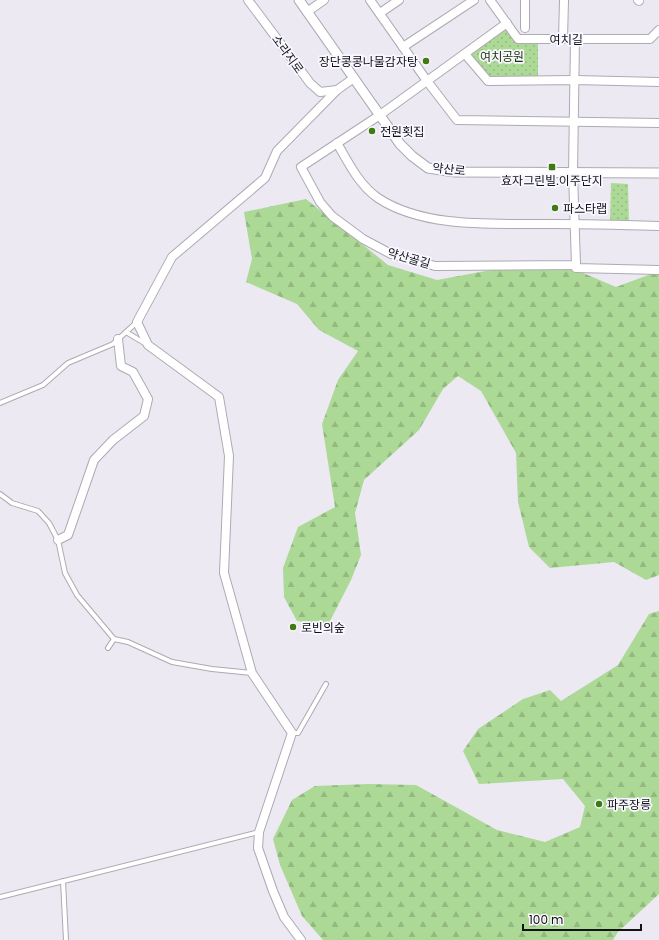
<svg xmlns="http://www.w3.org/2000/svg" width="659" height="940" font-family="Poppins,'Noto Sans KR',sans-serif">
  <defs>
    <pattern id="forest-firs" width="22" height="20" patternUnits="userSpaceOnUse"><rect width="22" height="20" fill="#acd996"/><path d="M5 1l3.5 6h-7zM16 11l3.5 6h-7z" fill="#93b980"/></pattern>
    <pattern id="park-dots" width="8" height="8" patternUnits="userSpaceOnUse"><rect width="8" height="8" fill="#acd996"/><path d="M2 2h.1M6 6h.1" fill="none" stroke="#93b980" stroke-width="1.8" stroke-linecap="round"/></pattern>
  </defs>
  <rect width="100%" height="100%" fill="#ece9f3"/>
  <g fill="url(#forest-firs)">
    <path d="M306,199l82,66 49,15 92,-17 47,7 40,17 43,-16v304l-13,5 -32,-18 -64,6 -21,-21 -11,-45 -2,-49 -35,-62 -23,-15 -15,13 -24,41 -55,50 -9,33 6,42 -10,25 -23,45 -31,-4 -13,-24 -1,-29 15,-41 37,-20 -13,-83 16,-44 20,-29 -39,-21 -22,-26 -51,-22 6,-23 -8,-47z"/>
    <path d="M659,611v283l-41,38 -5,8h-290l-21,-24 -22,-51 -7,-26 19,-39 23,-14 53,-2 48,1 81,45 48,12 35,-15 5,-21 -22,-27 -84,5 -16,-33 15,-22 45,-30 27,-9 11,11 57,-36 31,-51z"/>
  </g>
  <g fill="url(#park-dots)">
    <path d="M507,23l11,16h20v42h-50l-23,-27z"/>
    <path d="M611,183l17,1 1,39 -19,-1z"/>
  </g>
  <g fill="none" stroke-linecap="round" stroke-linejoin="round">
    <defs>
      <g id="service">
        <path d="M126,332l20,12"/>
        <path d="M0,403l43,-18 25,-22 45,-19 24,-22"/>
        <path d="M0,494l12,9 26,8 11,12 9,17 7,33 12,22 37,44 14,3 44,20 40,7 40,4"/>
        <path d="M108,648l6,-9"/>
        <path d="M292,733h6l28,-49"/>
        <path d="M63,881l3,59"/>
        <path d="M0,897l259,-65"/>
      </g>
      <g id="minor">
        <path d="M248,0l62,83 10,9 17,-2"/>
        <path d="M370,0l57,81 30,39 202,3"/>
        <path d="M490,0l28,39h132l9,-9"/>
        <path d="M638,0l1,1"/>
        <path d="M307,12l17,-12"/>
        <path d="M380,13l19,-13"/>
        <path d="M507,23l-127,92 -79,52 19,35 12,14 31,23 28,15 44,12 141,-1 -3,-92 2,-134"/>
        <path d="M525,28v-28"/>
        <path d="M563,39l1,-39"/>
        <path d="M403,47l71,-47"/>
        <path d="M465,54l23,27 87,-1 84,2"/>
        <path d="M337,143c11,19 22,42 41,55 48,32 123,25 178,26 34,0 69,1 103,2"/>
        <path d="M576,265v3l83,2"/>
        <path d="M58,540l10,-5 26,-75 19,-20 31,-24 4,-17 -15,-27 -12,-6 -3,-27"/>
        <path d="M301,940l-17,-23 -11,-26 -15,-43 1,-16 33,-99 -40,-60 -28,-100 5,-117 -10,-59 -71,-52 -11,-23 35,-65 93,-79 12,-27 60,-61 17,-12"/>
      </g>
      <path id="tertiary" d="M299,0l101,144 12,12 16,12 27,4 204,1"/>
    </defs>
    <use href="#service" stroke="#adaab3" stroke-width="6"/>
    <use href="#minor" stroke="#adaab3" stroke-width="10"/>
    <use href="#tertiary" stroke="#adaab3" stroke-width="11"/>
    <use href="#service" stroke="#fff" stroke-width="4"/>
    <use href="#minor" stroke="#fff" stroke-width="8"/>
    <use href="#tertiary" stroke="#fff" stroke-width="9"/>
  </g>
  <g fill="#3f7a12" stroke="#f9f7ff" stroke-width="1.5">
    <circle cx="426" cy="61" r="4"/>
    <circle cx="372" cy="131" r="4"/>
    <rect x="548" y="163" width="8" height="8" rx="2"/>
    <circle cx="555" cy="208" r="4"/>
    <circle cx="293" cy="627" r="4"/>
    <circle cx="599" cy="804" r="4"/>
  </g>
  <g text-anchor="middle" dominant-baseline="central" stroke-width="3.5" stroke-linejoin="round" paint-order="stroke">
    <g font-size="12" fill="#131215" stroke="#f9f7ff">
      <text x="566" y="39">여치길</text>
      <text transform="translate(288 54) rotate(54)">소라지로</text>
      <text transform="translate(449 169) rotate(6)">약산로</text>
      <text transform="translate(409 258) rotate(16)">약산골길</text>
    </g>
    <g font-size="12" fill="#173503" stroke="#f9f7ff">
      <text x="502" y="56">여치공원</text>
    </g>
    <g font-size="12" fill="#131215" stroke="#f9f7ff" text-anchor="start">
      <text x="418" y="61" text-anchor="end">장단콩콩나물감자탕</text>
      <text x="380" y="131">전원횟집</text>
      <text x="552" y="180" text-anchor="middle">효자그린빌.이주단지</text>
      <text x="563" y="208">파스타랩</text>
      <text x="301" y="627">로빈의숲</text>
      <text x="607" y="804">파주장릉</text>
    </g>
  </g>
  <path d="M523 924v6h118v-6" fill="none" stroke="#131215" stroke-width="2"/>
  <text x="529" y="924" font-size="12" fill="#131215" stroke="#f9f7ff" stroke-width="3" paint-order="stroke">100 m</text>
</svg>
